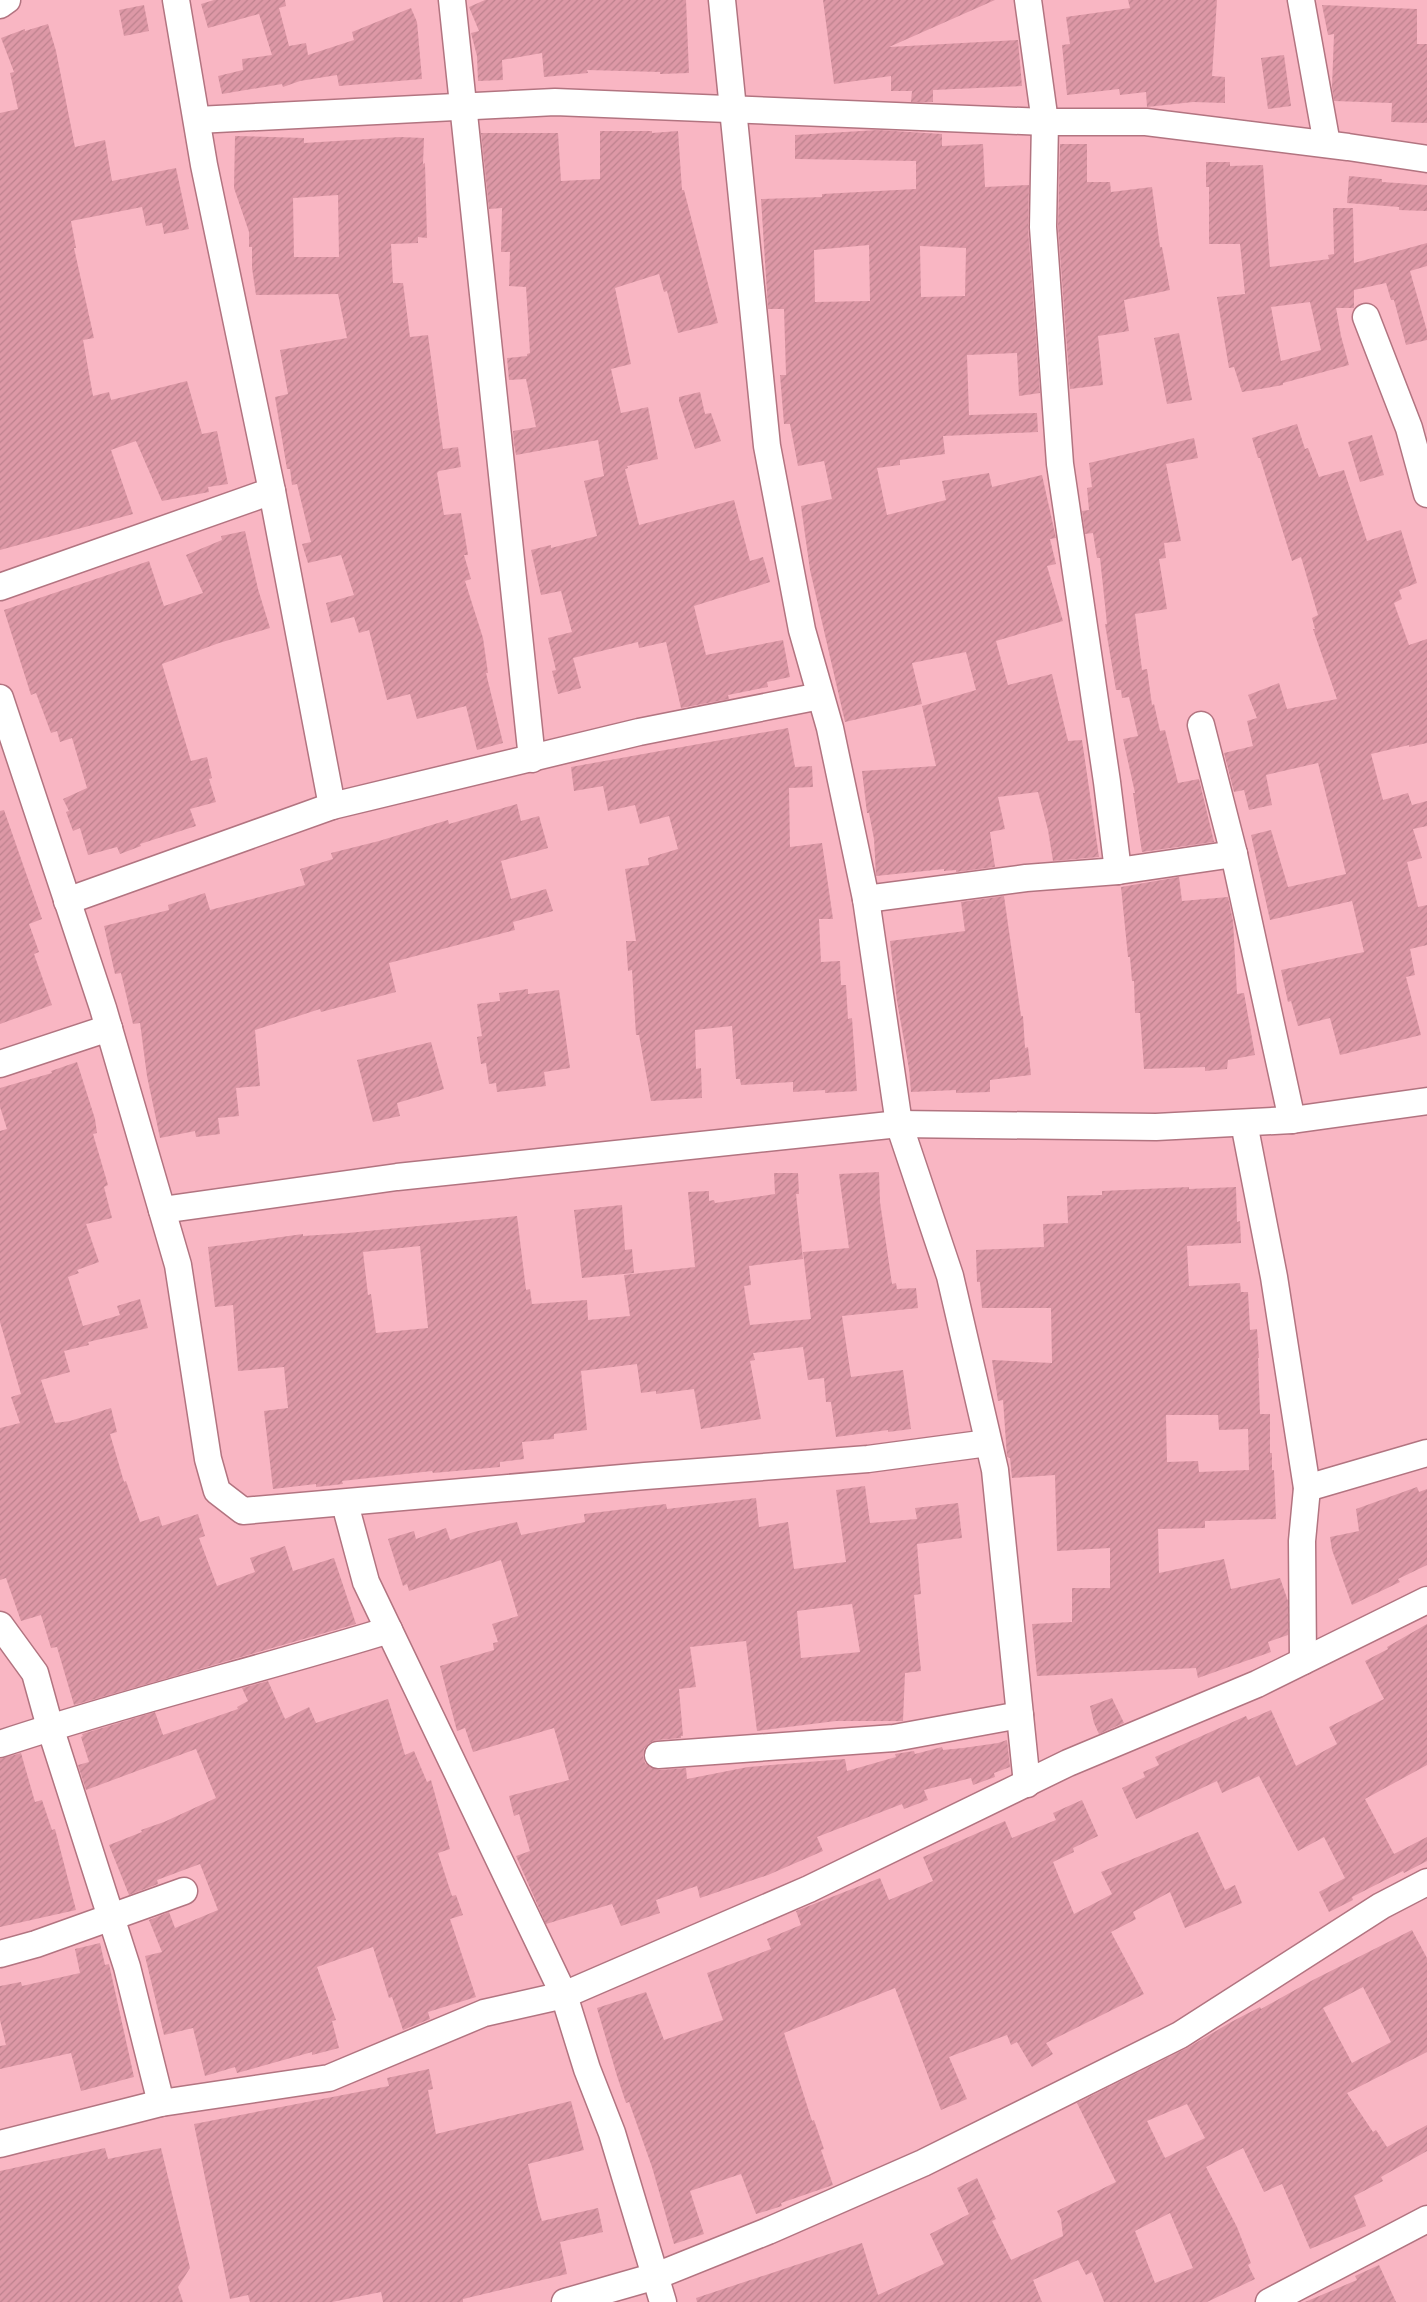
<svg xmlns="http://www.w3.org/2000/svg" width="1427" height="2302" font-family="Poppins,sans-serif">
  <defs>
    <pattern id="building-hatch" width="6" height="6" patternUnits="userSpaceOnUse" patternTransform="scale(1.25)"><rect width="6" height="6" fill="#dd98a6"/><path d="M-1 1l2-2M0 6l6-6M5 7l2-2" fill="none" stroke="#bd828e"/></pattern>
  </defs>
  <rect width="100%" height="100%" fill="#f9b6c3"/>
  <g fill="url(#building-hatch)" fill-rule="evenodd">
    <path d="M214,0h71l1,6 -7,2 10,38 17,-3 2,12 46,-15 -2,-8 59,-24 6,14 5,57 -83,7 -2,-11 -37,6 -17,6 -1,-3 -60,10 -4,-18 25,-6 -1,-11 30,-4 -13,-41 -51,14 -7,-24z"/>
    <path d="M485,0h201l3,73 -29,1v-2l-73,-2 1,3 -44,4 -2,-24 -40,7 1,20 -25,1 -1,-25 -6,-23 8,-2 -10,-24z"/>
    <path d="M823,0h172l-106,47 129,-7 4,46 -89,4v12h-22l1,-11h-21v-15l-57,8z"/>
    <path d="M1128,0h89l-5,76 13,1v26l-32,-1 -46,5 -1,-15 -26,3 -1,-6 -52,6 -5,-50 8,-1 -4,-27 64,-9z"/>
    <path d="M144,5l5,26 -25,5 -5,-26z"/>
    <path d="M1322,5l95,4v35h10v79l-36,-1 1,-19 -58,-2 -2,-14 2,-53 -6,1z"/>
    <path d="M48,24l8,27 19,96 30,-7 7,41 64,-13 13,61 -25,5 -2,-11 -16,3 -4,-19 -71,14 5,27h-2l20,90 -11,2 10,56 16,-4 2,8 76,-19 15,53 15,-3 11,53 -20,3 1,5 -47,9 -26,-60 -25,9 22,64 -133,36v-437l18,-4 -8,-36 4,-1 -13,-34 24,-9v2z"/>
    <path d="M1284,55l7,51 -23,3 -7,-51z"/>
    <path d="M878,130l64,4v12l41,-2 2,43 44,-2 -1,43 12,165 -21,3 -2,-43 -50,2 2,60 68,-2 1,19 -95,4 2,18 -45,6v5l-23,3 10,47 59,-15 -4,-19 47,-8 3,14 50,-12 14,63 -6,1 6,25 -9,2 16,55 -67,20 12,44 44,-11 16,67 14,-1 17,117 -46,4 -5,-31 -10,-38 -40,5 7,32 -15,3 5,35 -39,5v-2l-12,1v-2l-68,7 -2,-37 -5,-26h-2l-5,-42 74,-5 -14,-60 54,-16 -10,-38 -54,11 10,41 -77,18 -35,-152 -9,-64 31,-7 -8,-38 -26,5 -8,-42h-6l-4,-49h6l-2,-66h-16l-7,-110 61,-2v-3l94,-5v-28l-121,-2v-24zM869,245l1,56 -55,1 -1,-52zM920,246l46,2 -1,48 -44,1z"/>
    <path d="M600,131h52v2l26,-2 4,59h2l34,133 -40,10 -11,-42 -3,1 -5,-18 -44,14 16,76 -20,5 10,44 27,-6 10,52 -31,7 1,2 -3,1 14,56 95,-25 16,61 13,-4 7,25 -76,24 12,49 77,-15 7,37 -23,5 1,5 -40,8 1,4 -48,9 -15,-66 -27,6 -1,-6 -65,16 8,30 -23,6 -6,-23 4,-1 -8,-32 24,-6 -11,-41 -20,4 -10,-45 20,-5v3l46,-12 -13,-55 20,-5 -6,-36 -82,15 -2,-11 -1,-13 23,-4 -10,-48 -17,1 -2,-22 20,-2v-2l3,-1 -4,-66 -17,-1 1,-34h-9l1,-44 -13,1 -8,-76h77l3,48 39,-2z"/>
    <path d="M235,136l69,2v5l96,-6 24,1 -1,26 2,-1 2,75 -9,-1v6l-27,1 2,39h10l7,54 18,-2 15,114 15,-2 3,20 -22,4 -2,2 7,42 17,-2 7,42h-4l7,24 -6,2 18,57 5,35h-2l17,70 -26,7 -11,-44 -49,13 -7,-25 -23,6 -18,-70 -10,3 -5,-16 -23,6 -5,-20 28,-8 -13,-40 -33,8 -6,-19 9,-2 -14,-58 -5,1 -2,-16h-3l-12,-72 13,-3 -8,-44 67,-12 -9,-44 -82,1 -4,-27v-21h-3v-15l-15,-44zM338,195l1,62h-45l-1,-59z"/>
    <path d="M1060,144h27v38h23l1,10 41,-5 8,60h2l8,43 -46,10 5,31 -31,5 5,49 -33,4 -12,-162z"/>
    <path d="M1206,162h24v4l33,-1 7,102 59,-8 -1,-4 6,-1 -1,-46h20l1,55 73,-20v23l-17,5 17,60v9l-21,5 -12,-45h-3l-5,-17 -32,7v18h-18l5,28 8,29 -66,18v2l-41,7 -8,-25 -5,1 -12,-71 28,-3 -5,-50h-31v-57h-3zM1310,302l11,48 -40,11 -10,-54z"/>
    <path d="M1349,176l33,3v3l45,3v26l-28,-1v-3l-52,-4z"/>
    <path d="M1179,333l13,67 -25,4 -13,-66z"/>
    <path d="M700,392l5,22 6,-1 10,28 -26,8 -16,-48v-4z"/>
    <path d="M1297,424l8,25 3,-1 11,29 25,-7 23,71 34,-11 16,53 -18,7 3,9 -8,4 15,42 18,-6v104l-18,4v-2l-38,9 12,46 25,-7 4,12 15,-4v25l-14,3 9,29 -15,4 11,45 9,-2v40l-17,4 5,26 -9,2 15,58 -81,20 -10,-37 -32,8 -7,-25 -3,1 -7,-32 83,-18 -12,-51 -82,19 -19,-85 20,-5 17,57 58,-13 -28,-111 -52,12 6,30 -23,5 -5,-20 -10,2 -10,-39 29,-7 -6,-25 10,-3 -9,-23 31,-12 8,26 50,-10 -24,-70h2l-3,-11 6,-3 -17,-58 -9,4 -32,-103h-2l-6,-20z"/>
    <path d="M1372,435l12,40 -24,7 -12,-40z"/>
    <path d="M1194,438l4,20 -32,6 15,77 -17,2 2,15 -7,1 8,50 -32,5 7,56 5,-1 5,36 2,-1 6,27 5,-1 13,53 21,-4 15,63 -72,10 -9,-59h2l-12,-54 15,-3 -9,-39 -7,1 -1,-8h-5l-11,-66h2l-7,-66h-3l-4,-25 -8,1 -3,-23 7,-1 -2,-22 5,-1 -3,-24z"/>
    <path d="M245,531l13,58 12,39 -51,15 -57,21 29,97 16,-4 5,21 -3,1 7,23 -26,7 6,17 -56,18 1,2 -21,8 -3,-7 -29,8 -8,-27 -7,3 -7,-19 3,-1 -6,-12 24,-11 -15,-50 -12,4 -3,-11 -6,2 -15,-40 -5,2 -27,-85 145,-49 15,45 39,-13 -17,-38 36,-15 -1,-4z"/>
    <path d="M788,728l7,39 17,-1 1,21 -24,1 1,59 32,-4 11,76h-14l2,43 19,-1 1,24h5l2,34 4,-1 5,73 -32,2v-3l-32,2v-10l-52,3 -1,-6h-4l-4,-53 -37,4 1,39 5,-1 1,30 -51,3 -12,-66h-3l-4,-65 -4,1 -2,-30h10l-11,-72 24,-4 -1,-7 30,-9 -9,-33 -29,8 -5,-19 -27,6 -5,-25 -29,5 -3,-24z"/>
    <path d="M517,804l4,17 18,-5 9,32 -47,13 10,38 35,-10 7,22 -40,11 2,8 -126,33 7,29 -75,20 -1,-3 -65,21 5,56 -24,2 3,28 -21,2 2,16 -24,3 -1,-6 -35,7 -13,-62 -7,-53 -7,1 -12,-51 -6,1 -11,-48 65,-16 -1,-5 37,-12 5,17 95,-25 -5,-16 33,-10 -2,-6 48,-12 69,-21 1,4z"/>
    <path d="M4,810l38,109 -13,5 10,28 -5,2 18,51 -52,19v-213z"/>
    <path d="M1179,877l3,24 46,-4 5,24 4,73 7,-1 11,62 -27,5 -1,9 -22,2v-4l-61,2 -4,-56h-5l-1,-32h-2l-2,-24h-2l-7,-70z"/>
    <path d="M1004,896l17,120h2l2,32 3,-1 3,28 -41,5v12l-34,1v-3l-45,2 -2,-23 -12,-68 -7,-60 75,-10 -4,-29z"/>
    <path d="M528,989v5l31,-4 11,78 -26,4 2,14 -49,6 -1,-9 -7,1 -3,-21 -5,1 -4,-27 5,-1 -5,-32 23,-3 -1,-8z"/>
    <path d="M431,1042l13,47 -47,14 3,13 -27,6 -16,-62z"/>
    <path d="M77,1062l18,57 2,14 -4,1 15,51 -4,2 8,31 -26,6 13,38 -22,8 2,3 -11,4 15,49 37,-11 -3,-9 23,-7 8,29 -60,14 1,3 -25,6 6,21 -29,8 14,43 15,-2 41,-13 6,24 -7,2 14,48 2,-1 14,41 19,-6 3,10 36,-12 7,22 -6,2 18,48 38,-14 -5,-14 35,-12 8,25 41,-13 22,66 -282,81 -17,-58 -6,1 -10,-33 -20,6 -15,-43 -6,2v-152l20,-5 -9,-26 10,-3 -21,-72v-191l7,-2 -7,-22v-19l52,-15 -1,-2z"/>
    <path d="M879,1172l1,30 12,82 4,-1 1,6 19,-1 2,20 -76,8 9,61 52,-7 8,59 -23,3v-2l-52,7 -5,-35h-5l-2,-24 -16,2 -5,-33 -50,6 2,7 -5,1 11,58 -60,10 -7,-40 -38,5v-3l-15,2 -4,-29 -56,7 6,59 -33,4v5l-32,3 2,17 -24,3v5l-67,6 -1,-2 -90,10 1,3 -27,3v-3l-43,5 -9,-78 24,-3 -4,-41 -46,4 -5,-66 -18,2 -7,-60 95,-13v2l45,-3 169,-17 9,74 4,-1 2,15 55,-4 1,20 42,-4 -6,-41 71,-8 -7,-75 21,-1v10l5,-1 1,3 60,-9 -1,-21h24l1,21h-3l7,65 -54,7 2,19 -7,1 6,39 61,-6 -8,-67 46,-4 -10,-74zM420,1246l8,82 -52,5 -5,-39 -3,1 -5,-43z"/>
    <path d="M1189,1187v2l47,-2 1,35 3,-1 1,22 -54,3 2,40 51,-3 1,9h7l2,38 7,-1 2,29h-1l2,56h10v39h2v17h2l2,49 -71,2v7l-47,1 1,44 65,-14 7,30 49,-11 8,23v34l-20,7 3,10 -73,26 -2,-10 -159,8 -5,-52 40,-2v-34h38v-40l-53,3 -2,-76 -43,3 -2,-20 -3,-1 -4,-57 -5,1 -6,-41 60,3 -1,-55h-69l-2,-26h-3l-1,-32 68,-3 -1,-23 25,-1 -1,-27 35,-1v-4zM1166,1415h52l1,15 29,-1 1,41 -50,2 -1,-11 -31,1z"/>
    <path d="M622,1205l3,45 7,-1 2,24 -52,5 -8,-68z"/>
    <path d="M865,1486l5,37 47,-4 -2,-11 43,-5 4,35 -45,6 4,50 -7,1 7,76 -16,2 -2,48h-67l-79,10 -11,-90 -56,6 6,40 -17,2 4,47h-2v2l-24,2 -8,3 -5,6 -1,7 2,7 6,5 8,2 27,-2 1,11 61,-12 97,-8 2,12 49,-14 -1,-3 19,-3 1,3 27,-7 1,3 20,-2 35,-5 9,-3 3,27 -16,6 1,4 -22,8 -2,-7 -47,12 4,10 -24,9 -2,-5 -85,33 6,14 -55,24 -68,23 -3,-12 -41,14 4,13 -39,13 -9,-22 -66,20 -30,-68 14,-5 -11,-37 -5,2 -5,-20 60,-16 -15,-52 -81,24 -8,-24 -8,3 -17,-65 54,-16 -1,-7 5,-1 -6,-18 26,-8 -17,-56 -92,31 -2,-7 -4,2 -15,-47 26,-8 2,8 30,-11 4,12 24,-8 43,-10 4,13 64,-13 -1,-8 82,-10 1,5 89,-11 3,29 29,-5 6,47 52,-7 -10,-72zM852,1604l8,48 -59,6 -4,-47z"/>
    <path d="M1417,1487l2,5 8,-3v76l-29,14 2,3 -48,23 -20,-55 -2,-13 29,-6 -3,-22z"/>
    <path d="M1427,1624v141l-62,34 29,55 33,-17v24l-23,12 -1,-2 -51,26 1,3 -24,12 -10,-20 26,-14 -21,-41 -26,14 -39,-75 -37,17 -5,-12 -81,38 -14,-31 23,-11 -2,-5 16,-7 -4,-8 91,-41 2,4 23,-10 25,56 41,-22 -8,-17 55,-28 -19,-38 23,-12 -1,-2z"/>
    <path d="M268,1681l17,38 24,-12 7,16 72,-24 17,56 9,-4 13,31 4,-2 19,69 -12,4 14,43 4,-1 7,20 -13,4 26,78 -48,15 2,7 -27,11 -11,-33 -3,1 -16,-51 -56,20 19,53 -4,1 7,27 -27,7v-3l-75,21 -2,-6 -30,9 -12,-48 -29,7 -19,-79 17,-4 -13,-32 20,-8 6,16 43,-18 -18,-46 -43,16 1,4 -29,11 -20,-50 33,-13 -1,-2 23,-8 52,-24 -20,-49 -110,41 -8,-25 11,-3 -8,-25 2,-1 -1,-2 73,-22 8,23 75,-26 -1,-2 11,-6 -6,-13z"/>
    <path d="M1112,1698l12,25 -25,11 -5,-11 -4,-17z"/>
    <path d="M21,1753l14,49 7,-2 10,30 3,-1 21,81 -76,17v-168z"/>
    <path d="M1082,1800l16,36 -25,12 1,4 -21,10 21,52 38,-20 -11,-22 97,-40 27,58 10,-5 7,18 -57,25 -15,-36 -37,20 3,7 -25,13 33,62 -98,49 7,11 -21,13 -15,-25 -6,3 -4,-10 -58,22 18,42 -26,11 -46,-122 -111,45 28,88 2,-1 10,29 -3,1 12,35 -52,18 1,3 -26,8 -15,-40 -51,17 14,43 -30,10 -22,-77 -23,-65 -3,1 -9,-27 -20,-68 49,-16 18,48 59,-20 -16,-47 64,-24 -4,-10 34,-14 -5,-14 84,-33 9,22 44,-19 -10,-24 82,-36 7,17 44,-18 -3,-7z"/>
    <path d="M1412,1930l15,28v94l-80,41 26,39 3,-2 11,17 40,-22v26l-46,26 2,4 -29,15 12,30 -56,23 -28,-65 -18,8 -21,-44 -37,19 31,60 14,36 -3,2 7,14 -48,23h-103l-12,-30 -6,3 -8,-15 -45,20 9,22h-345l-1,-4 166,-55 16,52 66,-31 -14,-30 39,-20 -12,-26 20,-10 19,41 -4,2 19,39 52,-24 -2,-17 -4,-8 59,-29 -39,-79 110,-55 46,-27 27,-14 1,2 50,-28zM1363,1987l28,55 -39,21 -29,-55zM1187,2104l18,34 -40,20 -18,-37zM1170,2213l23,55 -38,15 -20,-52z"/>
    <path d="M100,1943l5,22 4,-1 25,113 -53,14 -10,-38 -71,16v-23l6,-1 -6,-25v-34l21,-4 1,4 58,-13 -5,-24z"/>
    <path d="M429,2069l4,20 -5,1 8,44 135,-33 13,49 -56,14 10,44 4,13 56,-13 5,24 -43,10 7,32 -104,25v3h-80l-2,-10 -49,10h-82l-2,-7 -18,4 -36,-175 195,-38 -2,-8z"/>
    <path d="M105,2148l3,11 53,-11 29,120 -12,19 5,15h-183v-131z"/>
    <path d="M1379,2265l17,37h-91l52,-22 -2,-4z"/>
  </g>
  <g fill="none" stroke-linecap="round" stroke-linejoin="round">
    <defs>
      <g id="street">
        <path d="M176,0l28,165 68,326 60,315"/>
        <path d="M452,0l80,759"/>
        <path d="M722,0l45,446 35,184 28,98 36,171 33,225 51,152 45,194 32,314"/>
        <path d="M1028,0l17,122 -2,105 17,237 47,318 11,89"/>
        <path d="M1301,0l26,144"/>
        <path d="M0,5l7,-5"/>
        <path d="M197,120l358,-18 490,20h101l202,25 79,12"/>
        <path d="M1366,317l43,111 18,66"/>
        <path d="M0,587l272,-96"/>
        <path d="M0,698l103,310 75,257 30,194 9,32 26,20 402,-35 223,-17 120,-16"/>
        <path d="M1201,725l33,129 58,266"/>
        <path d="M866,899l160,-21 92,-7 116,-17"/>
        <path d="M67,901l265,-95 307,-74 181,-36"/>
        <path d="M0,1064l109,-36"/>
        <path d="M1244,1123l30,154 33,211 -5,53 1,120"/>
        <path d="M162,1210l235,-33 502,-53 257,3 136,-7 135,-19"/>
        <path d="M1307,1488l120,-35"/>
        <path d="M345,1504l21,78 198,413 23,74 25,64 51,169"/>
        <path d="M0,1625l35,48 15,54 77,240 34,136"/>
        <path d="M0,1744c128,-43 260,-74 389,-114"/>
        <path d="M658,1755l236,-17 126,-23"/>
        <path d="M0,1954l36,-10 148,-53"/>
        <path d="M0,2144l161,-41 168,-25 155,-65 80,-18 245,-106 259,-126 189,-79 170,-84"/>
        <path d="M565,2302l91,-26 112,-45 155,-68 257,-128 201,-129 46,-24"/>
        <path d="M1269,2302l158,-83"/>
      </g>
    </defs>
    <use href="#street" stroke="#b27480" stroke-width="29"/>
    <use href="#street" stroke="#fff" stroke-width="26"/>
  </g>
</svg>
